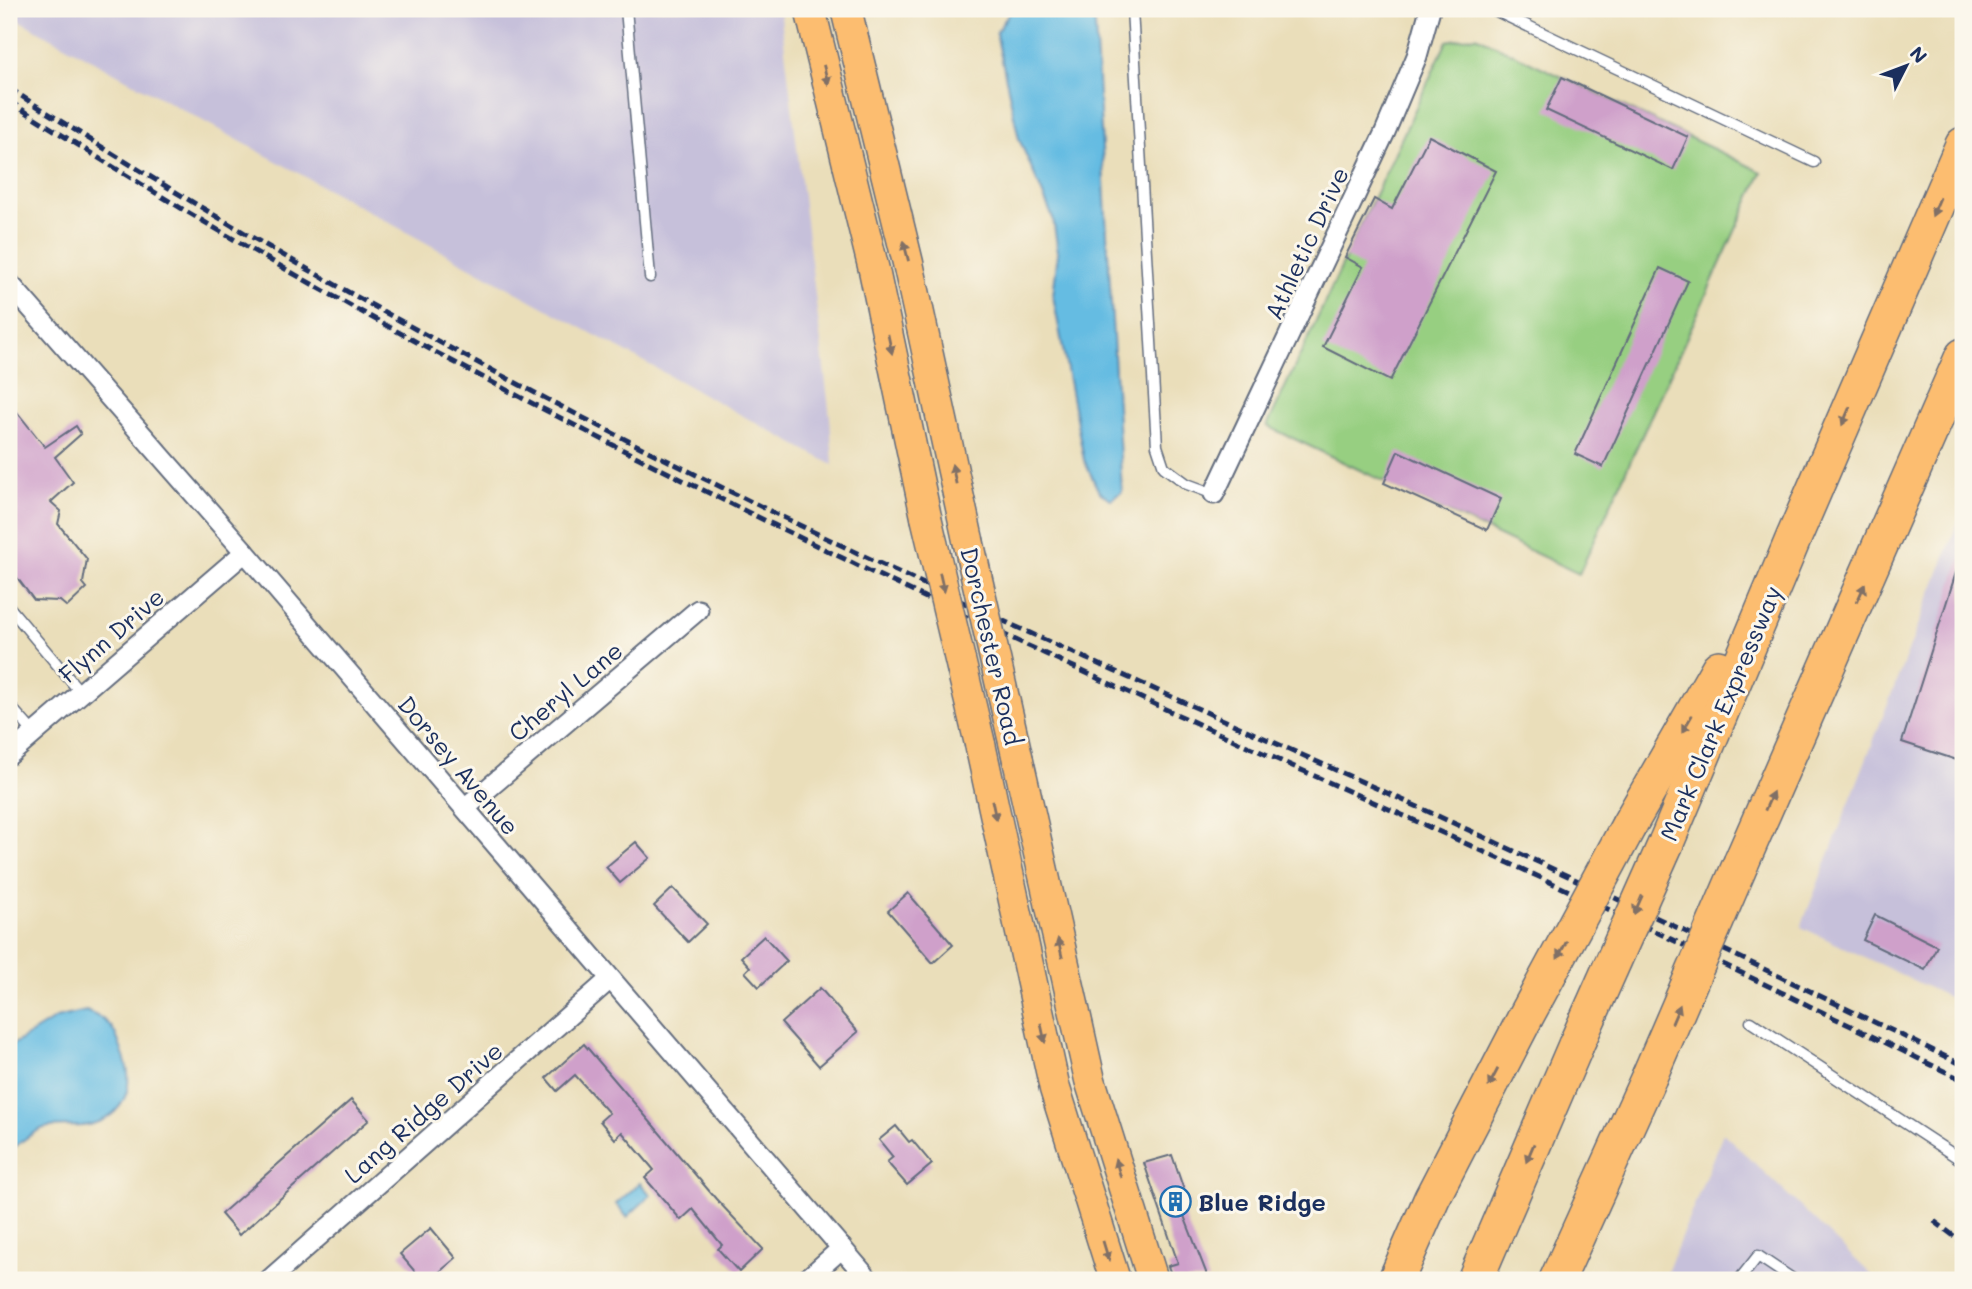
<svg xmlns="http://www.w3.org/2000/svg" width="1972" height="1289" font-family="Mali,sans-serif">
  <rect width="100%" height="100%" fill="#fbf7ec"/>
  <filter id="ink" filterUnits="userSpaceOnUse"><feTurbulence type="fractalNoise" baseFrequency=".0143" numOctaves="2"/><feDisplacementMap in="SourceGraphic" scale="14" xChannelSelector="R" yChannelSelector="G"/><feConvolveMatrix kernelMatrix="1 2 1 2 8 2 1 2 1" color-interpolation-filters="sRGB"/></filter>
  <filter id="wash" filterUnits="userSpaceOnUse"><feTurbulence type="fractalNoise" baseFrequency=".00686" numOctaves="4" result="noise"/><feDisplacementMap in="SourceGraphic" scale="28" xChannelSelector="R" yChannelSelector="G"/><feGaussianBlur stdDeviation="1.57" result="paint"/><feColorMatrix in="noise" values="0 0 0 0 0 0 0 0 0 0 0 0 0 0 0 0 0 1.4 0 .05"/><feComposite in="paint" operator="in"/></filter>
  <g filter="url(#wash)">
    <rect width="100%" height="100%" fill="#eadeba"/>
    <g fill="#c6c0da">
      <path d="M9,9h771l50,408 3,48 -824,-450z"/>
      <path d="M1963,510v494l-162,-77z"/>
      <path d="M1723,1133l154,147h-213z"/>
    </g>
    <path fill="#97cf81" stroke="#597f70" stroke-width="2" d="M1476,36l286,136 -183,402 -312,-148 180,-385z"/>
    <g fill="#65bce2" stroke="#4076a0" stroke-width="2">
      <path d="M1026,9h68l28,483 -11,7 -12,-7 -15,-32 -31,-164 5,-44 -5,-34 -34,-79 -23,-106 14,-21z"/>
      <path d="M86,1011c29,12 28,18 38,46 13,36 -5,64 -42,69 -12,1 -27,-1 -38,2 -12,4 -26,16 -35,24v-105l47,-29z"/>
      <path d="M640,1183l11,12 -24,22 -11,-13z"/>
    </g>
    <g id="blocks">
      <g fill="#cfa0ca">
        <path d="M1562,77l126,60 -15,33 -127,-60z"/>
        <path d="M1429,136l67,35 -106,210 -67,-34 40,-80 -18,-10 29,-58 18,10z"/>
        <path d="M1660,268l28,13 -85,186 -28,-13z"/>
        <path d="M9,402l36,45 31,-21 5,8 -26,23 18,25 -22,20 10,9 -3,13 29,35 -4,24 4,5 -20,19 -7,-6 -26,-1 -25,-33z"/>
        <path d="M1398,451l103,48 -14,31 -103,-47z"/>
        <path d="M1960,560h3v202l-61,-20z"/>
        <path d="M636,842l14,16 -30,25 -14,-16z"/>
        <path d="M673,888l34,36 -19,18 -34,-36z"/>
        <path d="M908,893l45,52 -20,18 -45,-52z"/>
        <path d="M1875,915l62,31 -12,24 -62,-30z"/>
        <path d="M764,936l23,25 -28,26 -14,-15 5,-5 -9,-10z"/>
        <path d="M820,988l38,44 -39,34 -38,-43z"/>
        <path d="M584,1044l132,155 47,50 -24,23 -21,-23 4,-4 -29,-36 -12,11 -36,-42 9,-8 -32,-38 -7,7 -15,-18 9,-8 -34,-38 -18,16 -11,-13z"/>
        <path d="M351,1100l18,20 -130,115 -18,-21z"/>
        <path d="M896,1126l13,16 3,-2 20,24 -25,21 -20,-23 6,-5 -14,-17z"/>
        <path d="M1172,1155l17,50 -8,3 28,72h-36l-5,-14 10,-3 -34,-100z"/>
        <path d="M431,1228l25,30 -26,22h-8l-22,-26z"/>
      </g>
    </g>
  </g>
  <g filter="url(#ink)">
    <use href="#blocks" fill-opacity="0" stroke="#636c7e" stroke-width="2"/>
    <g fill="none" stroke-linecap="round" stroke-linejoin="round">
      <defs>
        <g id="service">
          <path d="M626,9l24,268"/>
          <path d="M1132,9l25,437 7,21 23,17 27,10"/>
          <path d="M1492,9l322,153"/>
          <path d="M9,607l72,86"/>
          <path d="M9,705l25,28"/>
          <path d="M1751,1022l212,139"/>
          <path d="M1739,1280l19,-24 36,24"/>
        </g>
        <g id="minor">
          <path d="M9,283l236,269 624,728"/>
          <path d="M1214,494l171,-362 32,-76 13,-47"/>
          <path d="M9,755l236,-203"/>
          <path d="M465,808l233,-198"/>
          <path d="M269,1280l340,-300"/>
          <path d="M806,1280l36,-32"/>
        </g>
        <g id="primary">
          <path d="M810,9l64,261 52,247"/>
          <path d="M846,9l62,254 60,277"/>
          <path d="M980,744l75,345 60,191"/>
          <path d="M1018,760l72,320 63,200"/>
        </g>
        <g id="motorway">
          <path d="M1629,825l90,-157"/>
          <path d="M1666,843l128,-306 169,-392"/>
          <path d="M1741,863l222,-507"/>
          <path d="M1396,1280l36,-82 93,-180"/>
          <path d="M1475,1280l101,-235"/>
          <path d="M1557,1280l92,-203"/>
        </g>
      </defs>
      <use href="#service" stroke="#636c7e" stroke-width="13"/>
      <use href="#minor" stroke="#636c7e" stroke-width="23"/>
      <use href="#primary" stroke="#636c7e" stroke-width="33"/>
      <use href="#motorway" stroke="#636c7e" stroke-width="38"/>
      <use href="#service" stroke="#fff" stroke-width="10"/>
      <use href="#minor" stroke="#fff" stroke-width="19"/>
      <use href="#primary" stroke="#fcbd6f" stroke-width="30"/>
      <use href="#motorway" stroke="#fcbd6f" stroke-width="35"/>
      <g stroke="#1b2f5e" stroke-width="5" stroke-dasharray="10 5" stroke-linecap="butt">
        <path d="M9,88c282,183 582,340 887,483 199,94 401,180 601,272 156,72 311,147 466,222"/>
        <path d="M9,101c348,226 721,407 1097,581 143,66 288,128 431,194 143,66 284,136 426,204"/>
        <path d="M1934,1221l29,22"/>
      </g>
      <defs>
        <g id="primary-bridge">
          <path d="M926,517l54,227"/>
          <path d="M968,540l50,220"/>
        </g>
        <g id="motorway-bridge">
          <path d="M1525,1018l104,-193"/>
          <path d="M1576,1045l90,-202"/>
          <path d="M1649,1077l92,-214"/>
        </g>
      </defs>
      <use href="#primary-bridge" stroke="#636c7e" stroke-width="33" stroke-linecap="butt"/>
      <use href="#motorway-bridge" stroke="#636c7e" stroke-width="38" stroke-linecap="butt"/>
      <use href="#primary-bridge" stroke="#fcbd6f" stroke-width="30"/>
      <use href="#motorway-bridge" stroke="#fcbd6f" stroke-width="35"/>
    </g>
    <defs><path id="oneway-solid" d="M-6-.8H1V-3.2L6.5 0L1 3.2V.8H-6Z" transform="scale(1.75)"/></defs>
    <g fill="#806f66">
      <use href="#oneway-solid" transform="translate(826 75) rotate(76)"/>
      <use href="#oneway-solid" transform="translate(1936 207) rotate(113)"/>
      <use href="#oneway-solid" transform="translate(906 251) rotate(-104)"/>
      <use href="#oneway-solid" transform="translate(890 344) rotate(78)"/>
      <use href="#oneway-solid" transform="translate(1846 416) rotate(113)"/>
      <use href="#oneway-solid" transform="translate(954 474) rotate(-102)"/>
      <use href="#oneway-solid" transform="translate(942 583) rotate(77)"/>
      <use href="#oneway-solid" transform="translate(1861 593) rotate(-66)"/>
      <use href="#oneway-solid" transform="translate(1687 724) rotate(120)"/>
      <use href="#oneway-solid" transform="translate(1769 801) rotate(-66)"/>
      <use href="#oneway-solid" transform="translate(994 810) rotate(78)"/>
      <use href="#oneway-solid" transform="translate(1638 905) rotate(114)"/>
      <use href="#oneway-solid" transform="translate(1060 948) rotate(-103)"/>
      <use href="#oneway-solid" transform="translate(1562 950) rotate(118)"/>
      <use href="#oneway-solid" transform="translate(1676 1014) rotate(-67)"/>
      <use href="#oneway-solid" transform="translate(1043 1033) rotate(78)"/>
      <use href="#oneway-solid" transform="translate(1493 1078) rotate(118)"/>
      <use href="#oneway-solid" transform="translate(1530 1153) rotate(113)"/>
      <use href="#oneway-solid" transform="translate(1118 1168) rotate(-107)"/>
      <use href="#oneway-solid" transform="translate(1106 1251) rotate(73)"/>
    </g>
  </g>
  <defs>
    <symbol id="building-ring" viewBox="-11 -11 22 22"><circle r="9.5" fill="#fbf7ec" stroke="#1f6fb2" stroke-width="1.5"/><path d="M-4-6H4V6H1V3H-1V6H-4ZM-2.5-4.3h1.7v1.8h-1.7ZM.8-4.3h1.7v1.8H.8ZM-2.5-1h1.7V.8h-1.7ZM.8-1h1.7V.8H.8Z" fill="#1f6fb2"/></symbol>
  </defs>
  <g fill-rule="evenodd">
    <use href="#building-ring" x="1158" y="1184" width="35" height="35"/>
  </g>
  <g text-anchor="middle" dominant-baseline="central" stroke-width="6" stroke-linejoin="round" paint-order="stroke">
    <g font-size="24" fill="#1b2f5e" stroke="#fbf7ec">
      <text transform="translate(1306 243) rotate(-65)">Athletic Drive</text>
      <text transform="translate(111 635) rotate(-41)">Flynn Drive</text>
      <text transform="translate(992 646) rotate(77)">Dorchester Road</text>
      <text transform="translate(565 691) rotate(-40)">Cheryl Lane</text>
      <text transform="translate(1720 713) rotate(-67)">Mark Clark Expressway</text>
      <text transform="translate(459 765) rotate(50)">Dorsey Avenue</text>
      <text transform="translate(423 1112) rotate(-41)">Lang Ridge Drive</text>
    </g>
    <g font-size="24" font-weight="bold" fill="#1b2f5e" stroke="#fbf7ec" text-anchor="start">
      <text x="1198" y="1201">Blue Ridge</text>
    </g>
  </g>
  <rect width="1972" height="1289" fill="none" stroke="#fbf7ec" stroke-width="35"/>
  <g transform="translate(1906 66) rotate(48)" stroke="#fbf7ec" stroke-width="5" paint-order="stroke">
  <path d="M0-5L12 26L0 18L-12 26Z" fill="#1b2f5e"/>
  <text y="-10" font-size="19" font-weight="bold" text-anchor="middle" fill="#1b2f5e">N</text>
  </g>
</svg>
